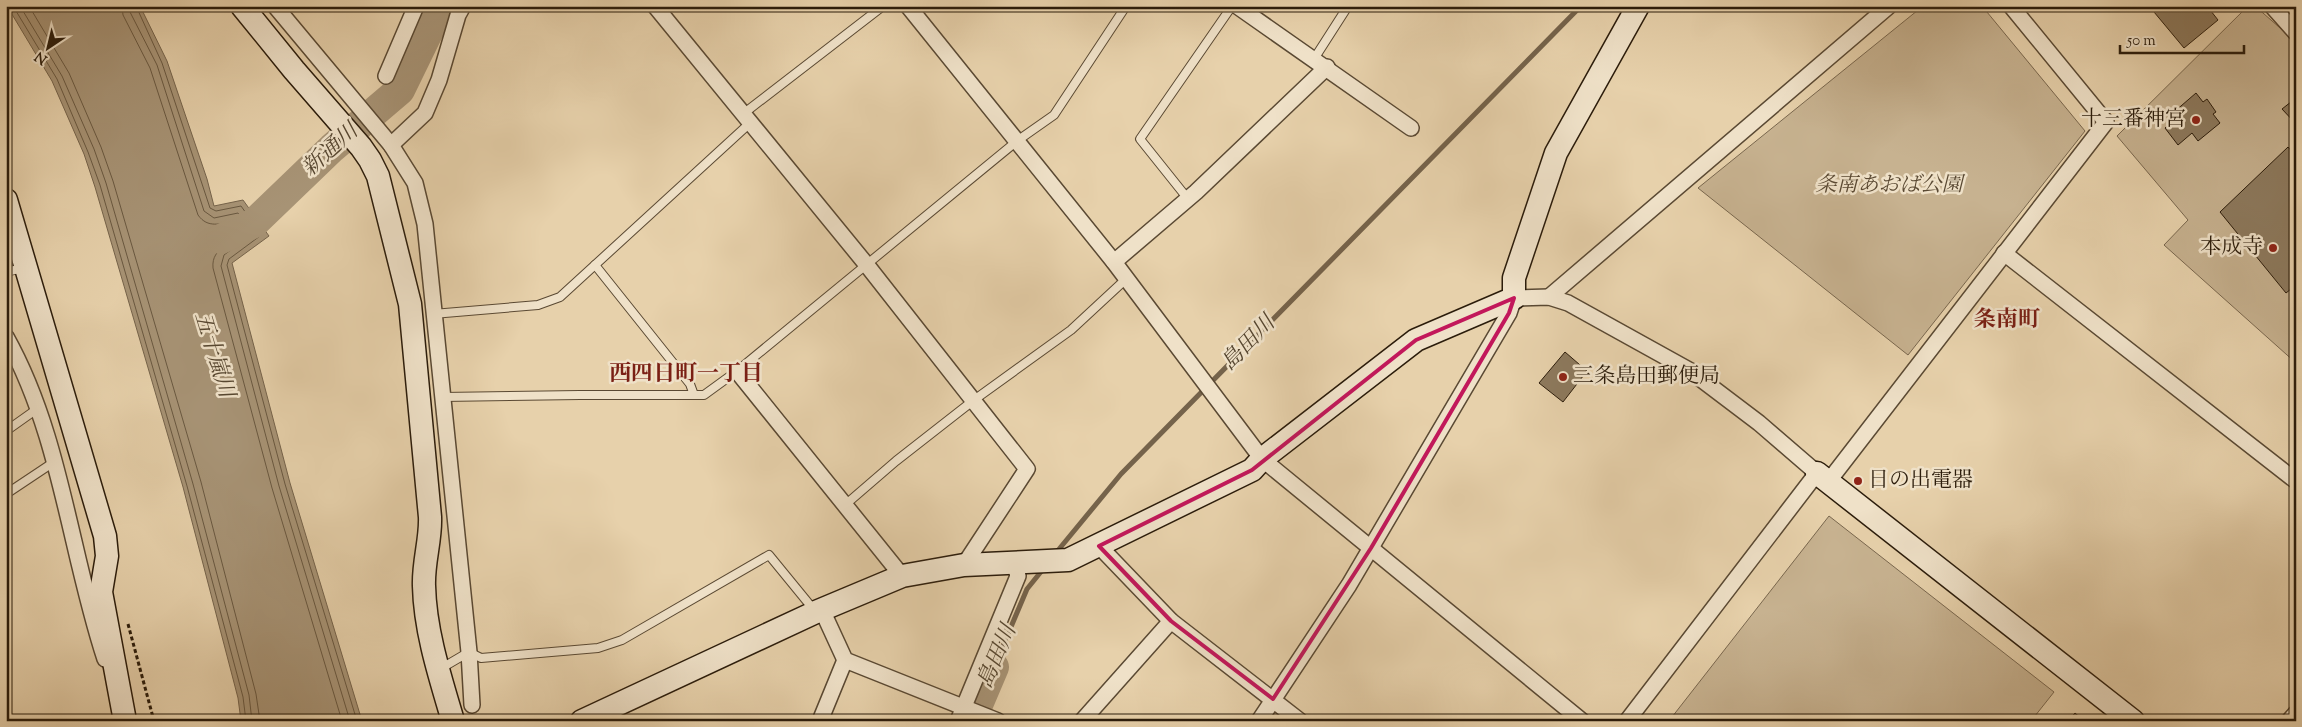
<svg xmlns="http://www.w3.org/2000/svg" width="2302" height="727" font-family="'Sorts Mill Goudy','Noto Serif JP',serif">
  <rect width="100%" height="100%" fill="#e7d1ab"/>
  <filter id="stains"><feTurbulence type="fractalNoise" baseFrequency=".004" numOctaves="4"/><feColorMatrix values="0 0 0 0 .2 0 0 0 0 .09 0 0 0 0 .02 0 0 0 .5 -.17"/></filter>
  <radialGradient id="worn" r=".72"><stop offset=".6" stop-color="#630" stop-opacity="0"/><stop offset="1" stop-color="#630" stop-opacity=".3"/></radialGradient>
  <g fill="#c7b290" stroke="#79674e">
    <path d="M1923,6h59l103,125 -177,224 -210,-167z"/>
    <path d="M2248,6h7l41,36v321l-132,-118 24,-25 -71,-84z"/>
    <path d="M1829,516l225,176 -23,29h-355l-4,-4z"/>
  </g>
  <path fill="#a79375" stroke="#75634b" d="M7,6h133l27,55 40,118 7,27 29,-6 26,36 -37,27 58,220 72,238h-121l-3,-23 -55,-211 -88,-300 -11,-33 -32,-73z"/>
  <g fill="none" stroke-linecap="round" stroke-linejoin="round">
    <g stroke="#695840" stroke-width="1">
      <path d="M13,6l44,73 31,73 12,33 87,301 56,211 3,24"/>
      <path d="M20,6l42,70 32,73 12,34 87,301 56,211 3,26"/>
      <path d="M29,6l40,67 32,74 12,34 88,301 55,212 4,27"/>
      <path d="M122,6l1,9 27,53 48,147c10,14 22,8 37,7l6,9c-7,15 -30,15 -28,37l59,220 70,233"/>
      <path d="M130,6v6l27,53 47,146 10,7 24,-5 14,19 -1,3 -27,20 -3,11 58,220 71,235"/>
      <path d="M136,6l26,57 48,145 6,3 25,-5 20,28 -1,2 -31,23 -2,6 58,219 72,237"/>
    </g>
    <g stroke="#75634b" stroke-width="5">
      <path d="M1055,554l66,-80 460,-468"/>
      <path d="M994,667l33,-78 17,-21"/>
    </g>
    <g stroke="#a79375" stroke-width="30">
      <path d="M221,239l33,-16 78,-75 68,-58 41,-84"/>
      <path d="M971,721l23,-54"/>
    </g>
  </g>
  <g fill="#8d7a5e" stroke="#2b1c0b">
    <path d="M2149,6h58l11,14 -34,28z"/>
    <path d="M2196,93l7,9 4,-3 9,13 -3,2 7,9 -22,18 -6,-8 -14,12 -13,-17 13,-11 -4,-5z"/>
    <path d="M2296,98v26l-14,-15z"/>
    <path d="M2288,147l8,9v129l-10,8 -66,-81z"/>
    <path d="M1565,352l22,19 -24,31 -24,-19z"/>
    <path d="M2075,713l9,8h-16z"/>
  </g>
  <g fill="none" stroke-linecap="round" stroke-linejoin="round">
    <defs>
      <g id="lane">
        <path d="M1314,59l34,-53"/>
        <path d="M743,114l140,-108"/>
        <path d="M1188,199l-48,-60 92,-133"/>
        <path d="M595,265l95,119 4,11"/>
        <path d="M6,272l17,-4"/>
        <path d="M433,314l105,-9 22,-8 190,-174"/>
        <path d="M442,397l138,-2h124l33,-24 280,-230 37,-26 72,-109"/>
        <path d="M6,431l31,-22"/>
        <path d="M6,494l48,-32"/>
        <path d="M845,505l51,-44 78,-61 97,-70 55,-51"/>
        <path d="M440,669l29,-17 12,6 117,-10 24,-8 147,-85 45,55"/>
      </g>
      <g id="street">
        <path d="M275,6l116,139 24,38 10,41 44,428 3,53"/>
        <path d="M655,6l211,258 161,205 -63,96"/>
        <path d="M908,6l206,256 148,197 320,262"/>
        <path d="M1237,6l174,122"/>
        <path d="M2272,6l24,27"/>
        <path d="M386,76l30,-70"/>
        <path d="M391,145l34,-32 14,-33 19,-65 5,-9"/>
        <path d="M2004,253l292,228"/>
        <path d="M1114,262l82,-70 131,-125"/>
        <path d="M1549,297l340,-291"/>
        <path d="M6,337c55,98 64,216 99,322"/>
        <path d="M737,371l165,205"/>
        <path d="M1828,482l278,-360 -95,-116"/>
        <path d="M1099,546l72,75 129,100"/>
        <path d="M822,610l23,50 153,61"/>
        <path d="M820,721l25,-61"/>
        <path d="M958,721l60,-145 -4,-14"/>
        <path d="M1082,721l89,-100"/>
        <path d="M1259,721l90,-136 160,-272 5,-15 35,-1 19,6 121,67 70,53 58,50 -190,248"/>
        <path d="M2289,721l7,-8"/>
      </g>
      <g id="secondary">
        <path d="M242,6l52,64 67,77 9,13 8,16 32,128 20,213c1,23 -7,45 -6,69 1,45 16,91 29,135"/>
        <path d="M6,200l99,336 2,20 -6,36 24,129"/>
        <path d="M1817,473l316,248"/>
        <path d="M582,721l234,-109 86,-36 62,-11 104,-5 184,-90 10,-11 154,-119 98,-42v-20l42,-125 82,-147"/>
      </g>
    </defs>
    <use href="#lane" stroke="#5a4933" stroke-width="10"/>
    <use href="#street" stroke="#5a4933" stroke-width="18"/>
    <use href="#secondary" stroke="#2b1c0b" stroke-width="25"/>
    <path stroke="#2b1c0b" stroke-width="3" stroke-dasharray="4 2.5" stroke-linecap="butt" d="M128,624l26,97"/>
    <use href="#lane" stroke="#efe1c8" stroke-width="8"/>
    <use href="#street" stroke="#efe1c8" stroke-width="15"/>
    <use href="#secondary" stroke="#efe1c8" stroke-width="22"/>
  </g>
  <path fill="none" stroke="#c2185b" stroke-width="4" stroke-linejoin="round" d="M1514,298l-5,15 -138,235 -98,151 -102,-78 -72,-75 153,-76 164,-130z"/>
  <g fill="#8f2418" stroke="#efe1c8" stroke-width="2">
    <circle cx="2196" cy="120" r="5"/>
    <circle cx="2273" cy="248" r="5"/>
    <circle cx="1563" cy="377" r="5"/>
    <circle cx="1858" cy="481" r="5"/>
  </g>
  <g text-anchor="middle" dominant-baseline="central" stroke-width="5" stroke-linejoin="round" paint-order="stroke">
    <g font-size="21" fill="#2b1c0b" stroke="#efe1c8" text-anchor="end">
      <text x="2186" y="120">十三番神宮</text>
      <text x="2263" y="248">本成寺</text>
      <text x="1573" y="377" text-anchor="start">三条島田郵便局</text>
      <text x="1868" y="481" text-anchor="start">日の出電器</text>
    </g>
    <g font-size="21" font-style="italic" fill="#5a4933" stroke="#efe1c8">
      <text x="1889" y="186">条南あおば公園</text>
    </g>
    <g font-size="22" font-style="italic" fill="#564630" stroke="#efe1c8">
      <text transform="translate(331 151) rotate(-42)">新通川</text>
      <text transform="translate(1249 344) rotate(-46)">島田川</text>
      <text transform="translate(213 355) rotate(73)">五十嵐川</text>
      <text transform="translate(998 657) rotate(-67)">島田川</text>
    </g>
    <g font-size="22" font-weight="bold" fill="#7a1f14" stroke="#efe1c8">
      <text x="2007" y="321">条南町</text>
      <text x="686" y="375">西四日町一丁目</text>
    </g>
  </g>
  <rect width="2302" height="727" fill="none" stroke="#e7d1ab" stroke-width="25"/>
  <rect x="8" y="8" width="2287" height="712" fill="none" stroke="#2b1c0b" stroke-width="2.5"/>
  <rect x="12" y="12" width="2277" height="702" fill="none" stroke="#2b1c0b"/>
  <g transform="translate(48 48) rotate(215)" stroke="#efe1c8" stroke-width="4" paint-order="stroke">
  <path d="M0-4L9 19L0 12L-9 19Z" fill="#2b1c0b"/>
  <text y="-8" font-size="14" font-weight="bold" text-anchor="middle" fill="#2b1c0b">N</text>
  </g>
  <path d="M2120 45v8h124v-8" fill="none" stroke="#2b1c0b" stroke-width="2.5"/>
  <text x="2127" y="45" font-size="15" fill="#2b1c0b" stroke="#efe1c8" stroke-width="4" paint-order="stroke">50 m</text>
  <rect width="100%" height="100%" filter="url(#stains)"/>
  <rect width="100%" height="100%" fill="url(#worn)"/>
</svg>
